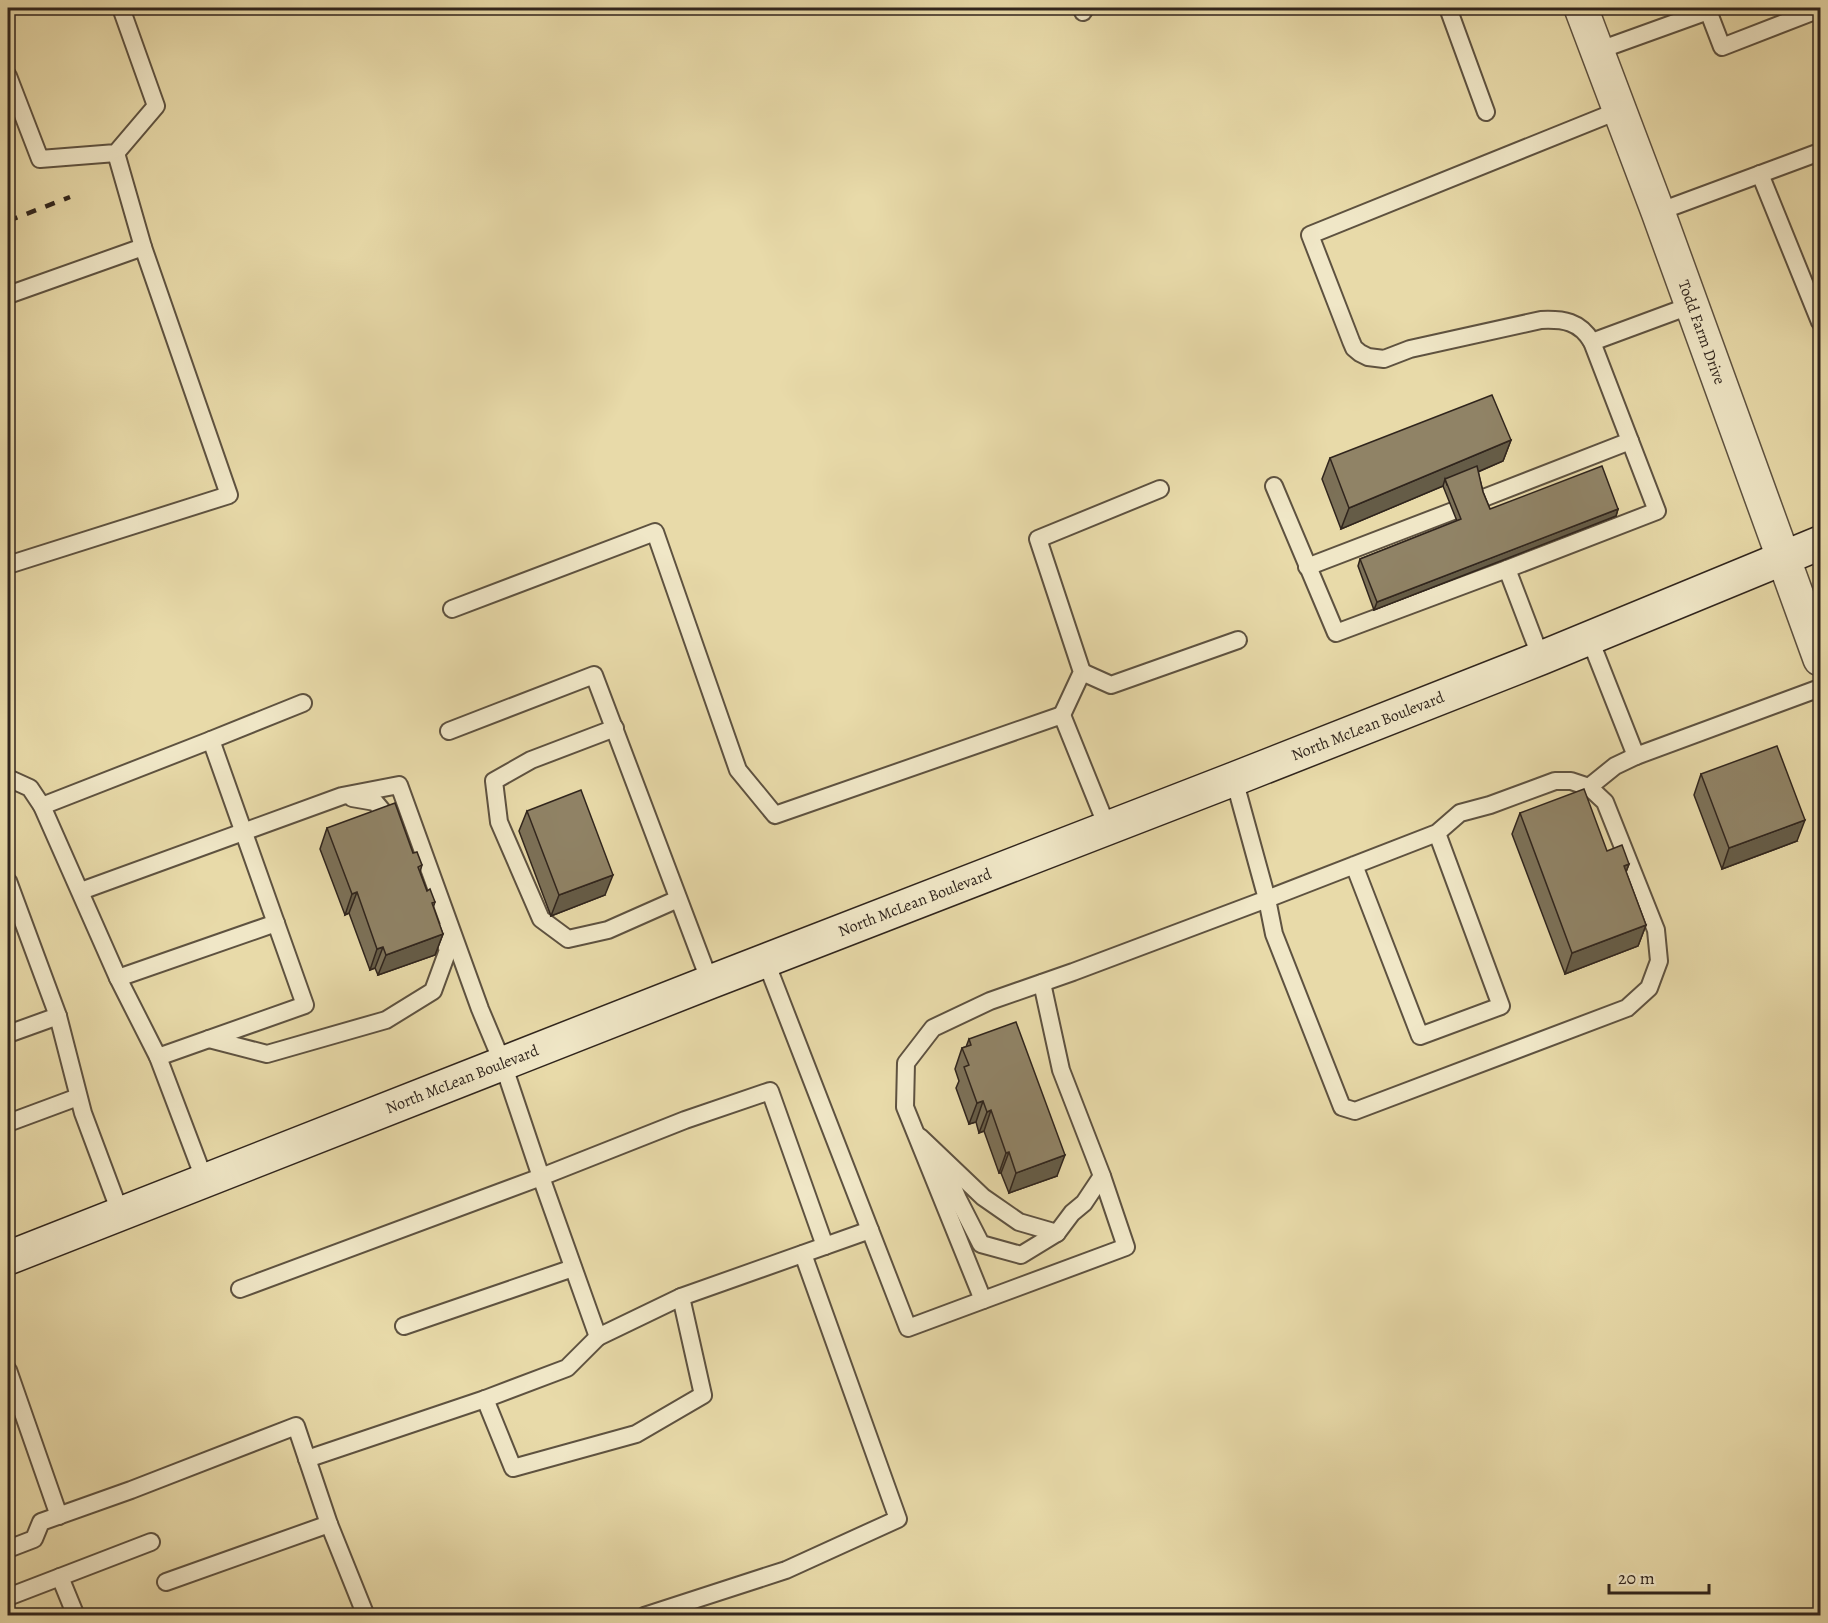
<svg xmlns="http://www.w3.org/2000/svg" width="1828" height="1623" font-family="Alegreya,serif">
  <rect width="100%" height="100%" fill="#e8daa9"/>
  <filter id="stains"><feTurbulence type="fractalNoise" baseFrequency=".00333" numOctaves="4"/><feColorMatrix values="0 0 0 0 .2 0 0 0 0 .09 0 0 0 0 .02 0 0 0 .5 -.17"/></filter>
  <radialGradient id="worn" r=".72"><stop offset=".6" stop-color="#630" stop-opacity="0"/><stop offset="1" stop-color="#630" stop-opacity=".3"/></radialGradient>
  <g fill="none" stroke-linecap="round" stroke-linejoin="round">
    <defs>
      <g id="service">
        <path d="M1448,8l38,104"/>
        <path d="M1707,8l15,39 98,-38"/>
        <path d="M1083,12l2,-4"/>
        <path d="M1597,51l111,-40"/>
        <path d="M8,76l32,83 76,-6 40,-47 -35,-98"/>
        <path d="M116,153l27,94"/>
        <path d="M1760,174l60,148"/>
        <path d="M1658,212l159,-59"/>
        <path d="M8,295l135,-48 86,248 -221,70"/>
        <path d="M1592,342c-12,-21 -29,-23 -51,-22l-131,29 -26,10 -16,-2 -8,-4 -6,-5 -3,-7 -41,-106 310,-125"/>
        <path d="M1274,486l62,147 171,-64 34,89"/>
        <path d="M1481,499l149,-58"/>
        <path d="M1307,567l146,-56"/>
        <path d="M1507,569l150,-58 -65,-169 100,-37"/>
        <path d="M452,609l203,-77 83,238 37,45 287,-100 46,114"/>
        <path d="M1589,637l47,119 184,-68"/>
        <path d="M1082,672l29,13 127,-45"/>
        <path d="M1062,715l20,-43 -44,-133 122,-50"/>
        <path d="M615,728l-84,32 -37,21 5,41 42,97 27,20 40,-9 70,-31"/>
        <path d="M449,731l145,-56 116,307"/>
        <path d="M211,740l92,-37"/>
        <path d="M8,778l22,10 12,18 76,172 40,79 47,124"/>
        <path d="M1589,787l26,-21 21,-10"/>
        <path d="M352,798l23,4 20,24"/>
        <path d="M42,806l169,-66 94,265 -147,52"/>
        <path d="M1354,865l66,171 81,-30 -64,-173 -170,66 7,35 68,173 13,4 272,-103 22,-20 10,-27 -3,-31 -51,-128 -16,-15 -18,-6h-16l-65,24 -30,8 -23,20"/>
        <path d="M8,881l50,135 25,97 37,99"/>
        <path d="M81,891l261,-95 57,-11 81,224 23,55 38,113 57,160 83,-40 189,-67"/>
        <path d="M766,962l142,366 218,-81 -24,-71 -41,-106 -19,-87"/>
        <path d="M118,978l158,-55"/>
        <path d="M8,1034l50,-18"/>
        <path d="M209,1039l58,15 119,-34 47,-29 15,-41 -7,-18"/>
        <path d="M8,1123l70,-26"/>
        <path d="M920,1137l63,60 36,25 38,11 15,-20 12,-10 18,-27"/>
        <path d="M942,1162l16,37 23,45 40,11 36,-22"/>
        <path d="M240,1289l301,-112 144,-57 85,-29 55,155"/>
        <path d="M983,1300l-78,-193 1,-44 27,-35 57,-27 83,-29 194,-73 -33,-120"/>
        <path d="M404,1326l169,-58"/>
        <path d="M8,1370l51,146"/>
        <path d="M485,1399l28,69 123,-34 67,-39 -22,-98"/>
        <path d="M307,1459l178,-60 82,-31 31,-31"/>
        <path d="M8,1549l26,-10 7,-17 90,-32 165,-64 33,98 37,92"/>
        <path d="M60,1577l16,39"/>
        <path d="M166,1582l163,-58"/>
        <path d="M8,1597l143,-55"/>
        <path d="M644,1616l142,-46 112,-51 -95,-265"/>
      </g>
      <g id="minor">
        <path id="s1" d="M1581,8l77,204 162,447"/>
      </g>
      <g id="secondary">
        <path id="s2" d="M8,1258l702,-276 524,-203 307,-121 279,-115"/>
      </g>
    </defs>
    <use href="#service" stroke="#5e5240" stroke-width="20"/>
    <use href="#minor" stroke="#5e5240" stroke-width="36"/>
    <use href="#secondary" stroke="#30251d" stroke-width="36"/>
    <use href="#service" stroke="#f0e7c7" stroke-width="16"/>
    <use href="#minor" stroke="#f0e7c7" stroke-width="33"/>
    <use href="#secondary" stroke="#f0e7c7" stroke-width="33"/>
    <path stroke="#30251d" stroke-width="4.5" stroke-dasharray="10 10" stroke-linecap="butt" d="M8,221l62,-24"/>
  </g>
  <g fill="#7c7158" stroke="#30251d" stroke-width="1.5">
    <path d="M1511,440l-8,21 -25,11 5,20 7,17h128l-2,7 -242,94 -16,-44 2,-7 97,-38 -14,-35 -102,43 -19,-50 8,-21z"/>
    <path d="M1701,774l96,67 -75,28 -28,-74z"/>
    <path d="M527,811l78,84 -54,21 -32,-85z"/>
    <path d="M1520,813l87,38 22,13 -3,8 20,53 -8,21 -73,28 -53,-140z"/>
    <path d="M327,828l86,25 9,12 -2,7 7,19 8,11 -2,6 10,26 -8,21 -57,20 -3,-7 -5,2 -21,-57 -4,2 -25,-66z"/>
    <path d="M969,1039l88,137 -48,17 -8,-20h-2l-15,-42 -5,2 -3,-11 -7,2 -13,-36 3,-7 -4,-12 7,-21 4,-1z"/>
  </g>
  <g fill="#655c47" stroke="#30251d" stroke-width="1.5">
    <path d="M1511,440l-8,21 -56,24 -2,-6 -2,7 -102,43 8,-21z"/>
    <path d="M1618,509l-2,7 -242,94 3,-8z"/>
    <path d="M1805,820l-8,21 -75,28 7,-21z"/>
    <path d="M1629,864l-8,21 3,-19z"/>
    <path d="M613,875l-8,20 -54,21 8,-21z"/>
    <path d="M357,892l-8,21 -4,2 7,-21z"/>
    <path d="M1646,925l-8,21 -73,28 7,-21z"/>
    <path d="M443,934l-8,21 -57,20 8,-20z"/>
    <path d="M383,947l-8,21 -5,2 7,-21z"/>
    <path d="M983,1101l-7,21 -7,2 8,-21z"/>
    <path d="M991,1110l-7,21 -5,2 8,-21z"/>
    <path d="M1009,1152l-8,21h-2l7,-20z"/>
    <path d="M1065,1155l-8,21 -48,17 7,-20z"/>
  </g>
  <g fill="#908366" stroke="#30251d" stroke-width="1.5">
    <path d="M1492,395l19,45 -162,68 -19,-50z"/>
    <path d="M1477,466l6,26 7,17 112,-43 16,43 -241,93 -17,-43 101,-40 -16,-40z"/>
    <path d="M1777,746l28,74 -76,28 -28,-74z"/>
    <path d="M1584,789l23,62 15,-6 7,19 -5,2 22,59 -74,28 -52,-140z"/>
    <path d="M581,790l32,85 -54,20 -32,-84z"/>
    <path d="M395,803l18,50 4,-1 5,13 -4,2 9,24 3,-2 5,13 -3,1 11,31 -57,21 -3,-8 -6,2 -20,-57 -5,2 -25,-66z"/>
    <path d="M1016,1022l49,133 -49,18 -7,-21 -3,1 -15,-43 -4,2 -4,-11 -6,2 -13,-36 5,-2 -7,-17 9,-3 -2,-6z"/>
  </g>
  <g text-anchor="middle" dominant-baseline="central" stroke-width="5" stroke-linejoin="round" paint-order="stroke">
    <g font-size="16" fill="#30251d" stroke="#f0e7c7">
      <text stroke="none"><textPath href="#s1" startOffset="346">Todd Farm Drive</textPath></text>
      <text stroke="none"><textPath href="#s2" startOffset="1460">North McLean Boulevard</textPath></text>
      <text stroke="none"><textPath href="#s2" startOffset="974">North McLean Boulevard</textPath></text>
      <text stroke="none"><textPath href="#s2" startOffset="488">North McLean Boulevard</textPath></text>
    </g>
  </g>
  <rect width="1828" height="1623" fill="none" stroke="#e8daa9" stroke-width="30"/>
  <rect x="9" y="9" width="1810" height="1605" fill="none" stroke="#30251d" stroke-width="3"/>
  <rect x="15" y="15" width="1798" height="1593" fill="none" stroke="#30251d" stroke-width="1.5"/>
  <path d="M1609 1584v9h100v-9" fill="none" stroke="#30251d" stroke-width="3"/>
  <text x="1618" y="1584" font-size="18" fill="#30251d" stroke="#f0e7c7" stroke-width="4.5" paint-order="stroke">20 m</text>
  <rect width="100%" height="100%" filter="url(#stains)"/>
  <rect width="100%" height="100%" fill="url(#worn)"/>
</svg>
